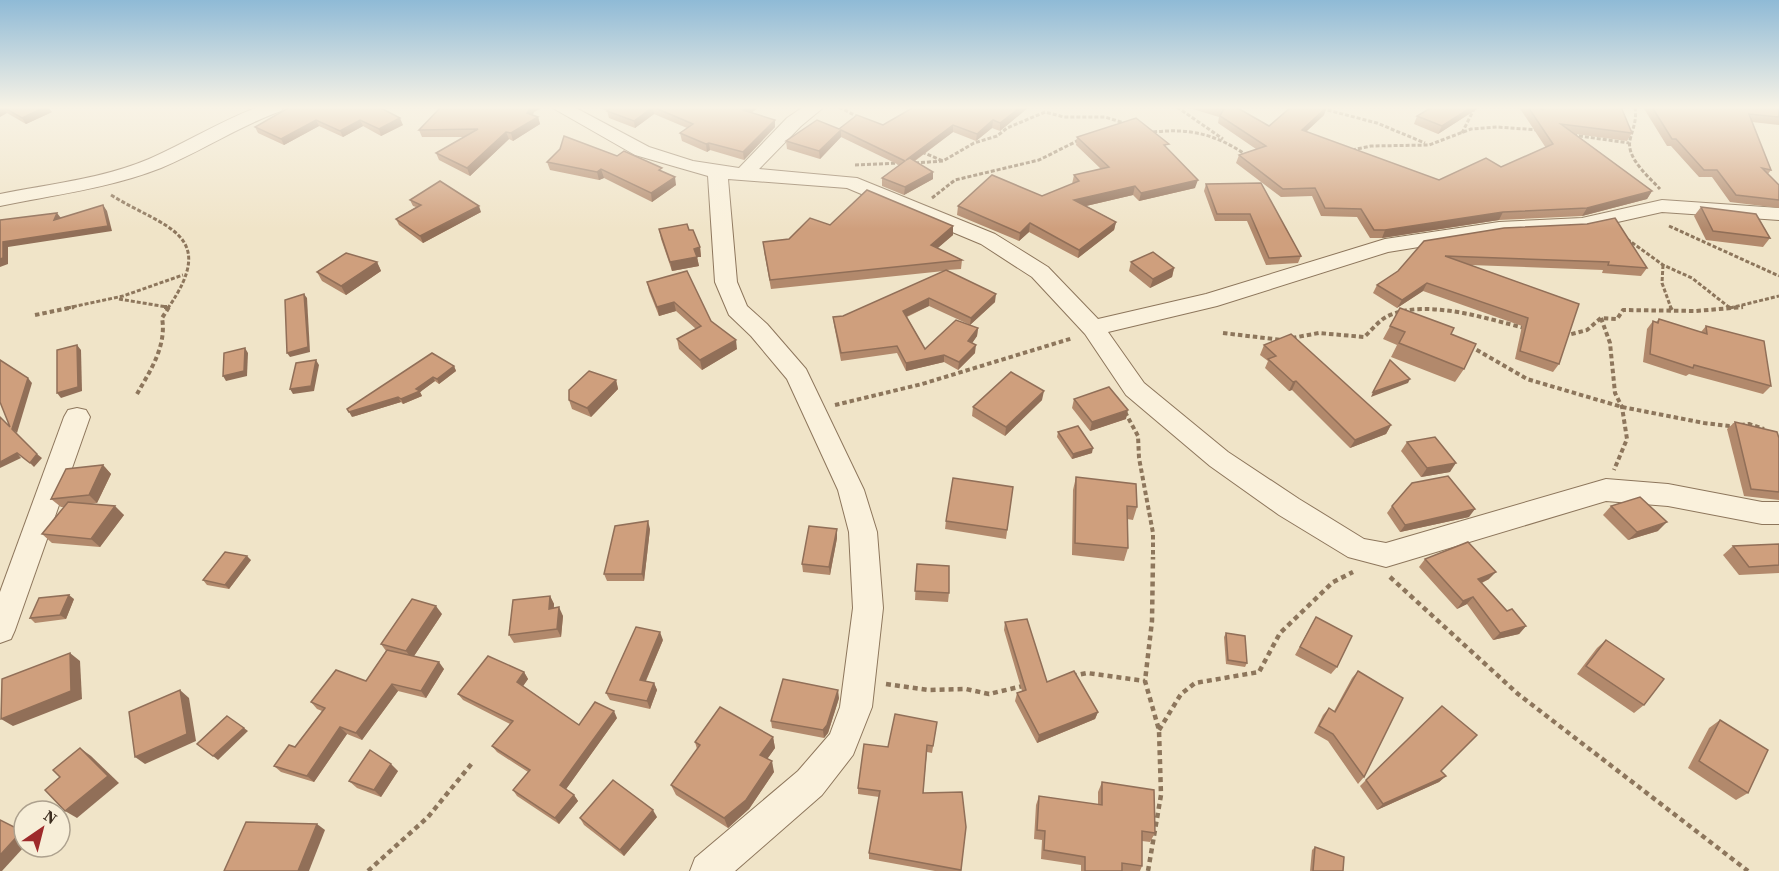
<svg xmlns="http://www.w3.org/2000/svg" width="1779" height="871" font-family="'Source Serif 4',serif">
  <rect width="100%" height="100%" fill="#f0e4c8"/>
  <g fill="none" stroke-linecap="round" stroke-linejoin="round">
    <defs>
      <g id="minor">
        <path d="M258,107h26l-3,4c-42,15 -79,40 -120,57 -51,20 -107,27 -161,38v-12c49,-10 102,-15 149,-35 37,-16 71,-38 109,-52z"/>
        <path d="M551,107h23l75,40 44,14 46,7 48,-50 16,-11h21l-23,19 -42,43 98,9 138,56 53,33 50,52 108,-25 179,-55 114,-17 83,-4 80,-18 117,8v12l-117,-8 -80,18 -83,4 -111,18 -171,54 -109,26 36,51 84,69 71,47 65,40 22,4 220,-64 62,5 94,18h17v22h-17l-94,-18 -62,-5 -220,66 -38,-10 -69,-42 -69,-49 -84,-71 -41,-61 -53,-57 -51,-33 -134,-56 -119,-9 9,103 10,24 20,18 39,45 58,121 13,42 6,76 -11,99 -19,48 -31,40 -87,76h-45l5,-13 103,-87 32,-37 10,-27 13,-99 -4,-76 -11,-42 -51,-111 -36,-43 -22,-21 -14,-33 -7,-106 -73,-21z"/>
        <path d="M77,408l9,2 4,7 -75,213 -4,9 -11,4v-51l64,-175 4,-7z"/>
      </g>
    </defs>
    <use href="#minor" stroke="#8d765c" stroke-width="2"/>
    <g stroke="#8d765c" stroke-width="3" stroke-dasharray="4 2" stroke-linecap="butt">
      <path d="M839,107l19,10"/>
      <path d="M1177,107l46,32"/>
      <path d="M1316,107l61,16 48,20"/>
      <path d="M1635,107c2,14 -2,20 -5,33 -4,18 19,37 30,49"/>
      <path d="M1153,132c36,-4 63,2 93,23"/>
      <path d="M1462,133l13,-26"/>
      <path d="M1573,135l56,8"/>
      <path d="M1352,150l19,-4 58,-1 42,-16 26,-2 42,3"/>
      <path d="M922,152l21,9"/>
      <path d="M915,163l28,-2 31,-18 23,-7 10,-8 38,-16 19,5h41l22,7"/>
      <path d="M855,165l44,-2"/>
      <path d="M111,195c53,33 109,38 57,113"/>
      <path d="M932,198l23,-18 84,-20 42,-21"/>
      <path d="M1669,226l110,50"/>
      <path d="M1627,239l36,26 29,13 38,30"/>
      <path d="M1663,265l-1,18 9,25"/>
      <path d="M119,299l48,8"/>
      <path d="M67,308l56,-12 60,-21"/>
      <path d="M1730,308l49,-12"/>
    </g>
    <g stroke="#8d765c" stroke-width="4" stroke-dasharray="4.5 3" stroke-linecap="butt">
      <path d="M164,307h3"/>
      <path d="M1670,307l2,3"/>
      <path d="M1728,307l2,1"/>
      <path d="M35,315l39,-8"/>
      <path d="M1601,318l9,25 5,50 7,14 5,32 -13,31"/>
      <path d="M1223,333l59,7"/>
      <path d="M1564,336l23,-6 14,-12 16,1 6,-9 73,1 47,-4"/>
      <path d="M1292,338l27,-5 45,4c8,-7 15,-17 24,-21 38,-18 99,3 137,12"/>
      <path d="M1470,346l57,33 95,28 82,16 25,3 20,-2 15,5"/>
      <path d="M137,394c13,-23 30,-48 25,-76l7,-11"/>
      <path d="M835,405l87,-21 151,-46"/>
      <path d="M1125,412l13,24 1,22 14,75v25"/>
    </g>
    <g stroke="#8d765c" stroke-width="4.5" stroke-dasharray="5 4" stroke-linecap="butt">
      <path d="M1390,577l128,117 230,177"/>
      <path d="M1072,676l15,-3 58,8"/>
      <path d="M886,684l42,6 38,-1 23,5 34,-8"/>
      <path d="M1159,730l22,-36 14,-11 64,-11 21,-39 53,-51 20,-10"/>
      <path d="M368,871l60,-54 45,-55"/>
      <path d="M1148,871l13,-76 -2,-65 -14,-49 7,-60 1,-64"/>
    </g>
    <use href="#minor" fill="#faf1dc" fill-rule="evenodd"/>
  </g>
  <g fill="#b2896c" fill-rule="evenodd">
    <path d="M0,107l52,5 -26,12 -19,-11z"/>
    <path d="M290,107l113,18 -22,11 -18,-10 -20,11 -24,-11 -35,19 -26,-12 -3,-6z"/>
    <path d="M598,107h161l-8,6 24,7v7l-31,33 -34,-10 -3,2 -25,-11 -2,-8 7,-5 -33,-14 -19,14 -26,-10 -2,-7z"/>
    <path d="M914,107h115l-29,24 -8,-3 -16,13 -23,-9 -38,29 18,18 -29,16 -22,-9v-8l17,-13 -58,-28 -21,22 -33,-10 -1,-8 53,-12 44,-4z"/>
    <path d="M1186,107h50l33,19 55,-11 -18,17 133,48 62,-13 45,-19 -27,-41h19l5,3 89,23 -5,8 -52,-7 77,57 -5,8 -65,17 -83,4 -117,18h-12l-13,-21 -36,-1 -9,-20 -31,1 -45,-34 3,-8 17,-6 -38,-26 1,-6z"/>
    <path d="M1480,107l-42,27 -24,-10 3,-8z"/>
    <path d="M1643,107h136v18l-27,-3 19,48 -3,4 11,11v23l-49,-6 -18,-25h-13l-28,-31h-4z"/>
    <path d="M534,112l-1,3 5,2 2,7 -27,17 -4,-2 -39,37 -31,-16 -3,-7 28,-16h-42l-3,-7z"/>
    <path d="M1077,137l91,12 27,39 -56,13 -6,-6 -47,11 30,16 -2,8 -36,28 -49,-26 -10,9 -62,-26 1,-9 84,-10 30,-12 2,-9 27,-6 -25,-24z"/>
    <path d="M617,156l45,16 14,13 -24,17 -48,-24 -5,2 -49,-10 -3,-8z"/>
    <path d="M1261,183l40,73 -3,7 -32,2 -19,-44h-32l-11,-30 2,-7z"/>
    <path d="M410,200l71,12 -58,31 -24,-18 -3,-6 20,-12 -3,-1z"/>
    <path d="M1701,207l69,31 -7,9 -57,-7 -12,-24z"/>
    <path d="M830,225l123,10 -16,13 25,12 -1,9 -14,1 48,32 -25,23 8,3 -1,8 -5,7 3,10 -17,17 -14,-8 -38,9 -9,-18 -56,8 -7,-36 -1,-8 10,-1 101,-45 -173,18 -7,-38 25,-12zM929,306l39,18 -43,25 -18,-32z"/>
    <path d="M1504,228l143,40 -6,8 -39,-3 1,-3 -133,-5 109,39 -20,60 -6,8 -38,-13 7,-33 -99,-35 -26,17 -24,-15 4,-8 21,-14z"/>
    <path d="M659,229l30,1 11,17 1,10h-4l2,9 -27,5 -11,-32z"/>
    <path d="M377,262l4,9 -35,24 -24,-14 -5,-9z"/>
    <path d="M1131,262l43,6 -2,9 -22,11 -21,-17z"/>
    <path d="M647,282l64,39 26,28 -35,21 -23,-21 -2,-10 19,-10 -20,-18 -17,5 -10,-25z"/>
    <path d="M1400,308l51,26 13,35 -9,13 -64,-25 6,-12 -14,-6z"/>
    <path d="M1659,319l42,13 5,-6 65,60 -8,8 -74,-20 -3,2 -43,-14 4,-33 6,-8 3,1z"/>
    <path d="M1264,345l127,80 -5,9 -36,14 -58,-58 -3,1 -24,-23 3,-7 -8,-6z"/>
    <path d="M454,366l2,5 -17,13 -4,-3 -15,11 2,4 -19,8 -2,-2 -49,15z"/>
    <path d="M616,380l2,9 -27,28 -19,-8 -3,-9z"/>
    <path d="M1074,399l52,20 -36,12 -18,-23z"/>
    <path d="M1042,400l-37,36 -33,-20 1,-9z"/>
    <path d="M1735,422l44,16v62l-35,-4 -17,-67z"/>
    <path d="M1058,432l34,21 -20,6 -15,-22z"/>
    <path d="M1407,442l43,30 -29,5 -20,-26z"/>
    <path d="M103,465l8,9 -14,29 -6,1 33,11 -24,32 -48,-4 -10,-9 22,-27h-3l-10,-8z"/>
    <path d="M1076,477l61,30 -4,13 -6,-1 1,29 -4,13 -52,-6 1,-65z"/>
    <path d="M1013,487l-7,52 -61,-10 1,-8z"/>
    <path d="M1392,506l77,11 -69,15 -13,-19z"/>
    <path d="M1611,506l47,25 -30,9 -25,-25z"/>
    <path d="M650,529l-6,52h-37l-3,-7z"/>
    <path d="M837,529v9l-7,37 -27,-3 -1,-8z"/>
    <path d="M1779,544v29l-40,2 -16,-20 10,-9z"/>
    <path d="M1425,559l64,20 -7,4 25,28 19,15 -7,8 -26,6 -26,-36 -10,5 -38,-42z"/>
    <path d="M251,560l-22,29 -22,-4 -4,-5z"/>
    <path d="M917,564l32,29 -1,9 -33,-2z"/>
    <path d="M550,596l4,8v4l9,8 -2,21 -47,6 -5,-8z"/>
    <path d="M74,599l-8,20 -31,4 -5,-5z"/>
    <path d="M442,614l-28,42 30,13 -18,29 -28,-7 -36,49 -15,-6 -33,48 -33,-10 -7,-6 21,-19 27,-36 -5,-2 -6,-7 55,-21 20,-30 -5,-7z"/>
    <path d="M1316,617l21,50 -6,7 -36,-19z"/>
    <path d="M1005,622l42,60 51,30 -3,7 -58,24 -22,-42 2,-8 5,-2 -18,-61z"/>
    <path d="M1226,633l21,30 -2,4 -19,-3 -2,-27z"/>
    <path d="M663,640l-17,41 8,2 3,7 -7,19 -40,-9 -4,-7z"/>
    <path d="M1606,640l38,65 -10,8 -57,-39 20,-26z"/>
    <path d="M1358,671l6,106 -6,7 -30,-43 -14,-8 9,-18 6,-7 5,3 18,-33z"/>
    <path d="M524,672l4,7 -5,7 56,39 38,-7 -51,71 8,6 4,6 -19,23 -42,-28 -4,-6 15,-18 -31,-20 -5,-6 18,-22 -47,-24 -5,-6z"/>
    <path d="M839,698l-11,35 -4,5 -52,-10 -1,-7z"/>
    <path d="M1720,720l28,73 -12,7 -48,-32 21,-40z"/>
    <path d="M936,729l-4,24 -5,-1 -4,41 43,34 -5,44h-26l-66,-12v-6l10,-56 -21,-3v-6l30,-41z"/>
    <path d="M773,737l2,11 -8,11 7,13 -25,37 -21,19 -52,-33 -5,-10 26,-36 -2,-7z"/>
    <path d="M398,771l-17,26 -24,-9 -8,-7z"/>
    <path d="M1441,771l5,5 -7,6 -62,28 -17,-24 6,-6z"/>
    <path d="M1102,782l53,51 -5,9 -8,-1v25l-2,5h-59v-6l-40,-6 1,-19 -8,-1 2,-34 3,-9 59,9v-13z"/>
    <path d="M657,817l-33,39 -40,-31 -4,-7z"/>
    <path d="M1315,847l28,24h-33l2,-21z"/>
  </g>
  <g fill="#916f58">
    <path d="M3,107l4,6 -7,4v-8z"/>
    <path d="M45,107h3l4,5 -26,12 -4,-6z"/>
    <path d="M531,107h13l-10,5 -5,8 -2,-7z"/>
    <path d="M653,107l1,7 -19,14 -1,-7z"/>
    <path d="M748,107h11l-15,11 -1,-8z"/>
    <path d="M1021,107h8l-29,24v-8z"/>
    <path d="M1327,107l-3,8 -25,23 3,-8z"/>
    <path d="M1472,107h8l-42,27 4,-8z"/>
    <path d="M538,117l2,7 -27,17 -2,-8z"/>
    <path d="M400,118l3,7 -22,11 -2,-7z"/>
    <path d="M316,120l3,6 -35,19 -3,-6z"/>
    <path d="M360,120l3,6 -20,11 -3,-6z"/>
    <path d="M775,120v7l-31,33 -1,-8z"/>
    <path d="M993,120l-1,8 -16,13 1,-7z"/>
    <path d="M953,125v7l-47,35v-7z"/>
    <path d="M841,130v7l-21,22 -1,-8z"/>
    <path d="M506,132l3,7 -39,37 -3,-8z"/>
    <path d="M709,143l1,7 -3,2 -1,-8z"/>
    <path d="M601,169l3,9 -5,2 -2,-8z"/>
    <path d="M933,172v7l-29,16 1,-8z"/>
    <path d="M675,177l1,8 -24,17 -1,-9z"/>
    <path d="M1198,180l-3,8 -56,13 2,-8z"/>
    <path d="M1135,186l-2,9 -60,14 1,-9z"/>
    <path d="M1652,191l-5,8 -65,17 5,-8z"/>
    <path d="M103,205l4,6 5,20 -104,16v17l-8,3v-8l3,-17z"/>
    <path d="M479,206l2,6 -58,31 -3,-7z"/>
    <path d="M1503,212l-4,8 -117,18 3,-8z"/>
    <path d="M57,213l4,5 -7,2z"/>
    <path d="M1116,222l-2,8 -36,28 1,-8z"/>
    <path d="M1030,223l-1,9 -10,9 1,-8z"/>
    <path d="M953,226v9l-22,19v-9z"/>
    <path d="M700,247l1,10h-4l2,9 -27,5 -2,-9 24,-13z"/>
    <path d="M377,262l4,9 -35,24 -5,-9z"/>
    <path d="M1174,268l-2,9 -22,11 3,-9z"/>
    <path d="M1427,283l-4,8 -26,17 5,-8z"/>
    <path d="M304,294l3,4 3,54 -20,5 -3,-4z"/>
    <path d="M996,294l-1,8 -25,23 1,-7z"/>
    <path d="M929,298v8l-26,12v-7z"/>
    <path d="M674,302l2,9 -17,5 -2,-9z"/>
    <path d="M978,328l-1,8 -9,13v-8z"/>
    <path d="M736,340l1,9 -35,21 -2,-10z"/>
    <path d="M77,345l4,5 1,41 -21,7 -4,-5z"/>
    <path d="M976,345l-1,8 -17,17 1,-8z"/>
    <path d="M245,348l3,5 -1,23 -21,5 -3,-5z"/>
    <path d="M944,355v7l-38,9v-8z"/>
    <path d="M316,360l3,5 -5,26 -21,3 -3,-5z"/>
    <path d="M454,366l2,5 -17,13 -2,-5z"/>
    <path d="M433,377l2,4 -15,11 2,4 -19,8 -2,-5z"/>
    <path d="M28,378l4,5 -15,50 -5,-4z"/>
    <path d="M1410,379l-2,4 -37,14 2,-5z"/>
    <path d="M616,380l2,9 -27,28 -4,-9z"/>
    <path d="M1296,381l-4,9 -3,1 4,-9z"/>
    <path d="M1044,391l-2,9 -37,36 1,-9z"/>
    <path d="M398,397l3,5 -49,15 -3,-5z"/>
    <path d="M1128,410l-2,9 -36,12 2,-9z"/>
    <path d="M1391,425l-5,9 -36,14 5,-8z"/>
    <path d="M1093,448l-1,5 -20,6 1,-5z"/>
    <path d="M17,453l4,5 -21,10v-6z"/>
    <path d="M37,454l5,4 -8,9 -4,-4z"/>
    <path d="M1456,463l-6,9 -29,5 6,-9z"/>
    <path d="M103,465l8,9 -14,29 -8,-8z"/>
    <path d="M115,506l9,9 -24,32 -9,-8z"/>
    <path d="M1475,509l-6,8 -69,15 5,-7z"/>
    <path d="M648,521l2,8 -6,52 -2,-7z"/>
    <path d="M1667,522l-9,9 -30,9 9,-8z"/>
    <path d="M837,529v9l-7,37 -1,-8z"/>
    <path d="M247,556l4,4 -22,29 -4,-4z"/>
    <path d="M1496,572l-7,7 -17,8 6,-8z"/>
    <path d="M69,595l5,4 -8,20 -6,-4z"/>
    <path d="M550,596l4,8 -1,13 -4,-8z"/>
    <path d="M1473,597l-6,7 -10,5 6,-8z"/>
    <path d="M436,606l6,8 -30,45 -6,-8z"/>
    <path d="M559,607l4,9 -2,21 -4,-8z"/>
    <path d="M1526,626l-7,8 -26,6 7,-7z"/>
    <path d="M660,632l3,8 -20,47 -3,-7z"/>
    <path d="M70,653l10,8 2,38 -69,27 -12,-7z"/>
    <path d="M439,662l5,7 -18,29 -5,-7z"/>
    <path d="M524,672l4,7 -7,10 -4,-7z"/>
    <path d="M654,683l3,7 -7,19 -3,-8z"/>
    <path d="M392,684l6,7 -36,49 -6,-7z"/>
    <path d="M180,690l9,8 7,43 -51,23 -10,-7z"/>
    <path d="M838,690l1,8 -11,35 -4,5 -1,-8z"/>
    <path d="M614,711l3,7 -53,74 -4,-7z"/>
    <path d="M1098,712l-3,7 -58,24 2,-8z"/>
    <path d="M340,727l7,7 -33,48 -7,-6z"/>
    <path d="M244,728l4,3 -30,29 -5,-4z"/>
    <path d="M773,737l2,11 -12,17 -3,-10z"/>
    <path d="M80,748l11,8 28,27 -42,35 -12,-7z"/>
    <path d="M772,761l2,11 -25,37 -21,19 -4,-10z"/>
    <path d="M391,764l7,7 -17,26 -7,-7z"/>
    <path d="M1446,776l-7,6 -62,28 6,-6z"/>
    <path d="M574,795l4,6 -19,23 -4,-6z"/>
    <path d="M653,810l4,7 -33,39 -4,-6z"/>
    <path d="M317,824l8,6 -16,41h-11z"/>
    <path d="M22,831l2,1v15l-22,24h-2v-16z"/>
  </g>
  <g fill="#cf9f7d" stroke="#916f58" stroke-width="1.5">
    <path d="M0,107h45l-23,11 -19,-11 -3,2z"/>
    <path d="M290,107h89l21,11 -21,11 -19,-9 -20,11 -24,-11 -35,19 -26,-12z"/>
    <path d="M441,107h90l-4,6 11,4 -27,16 -5,-1 -39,36 -31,-15 42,-24 -59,1z"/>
    <path d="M613,107h40l-19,14 -27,-10z"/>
    <path d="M653,107h95l-5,3 32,10 -32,32 -34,-9 -3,1 -26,-11 13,-9z"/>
    <path d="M914,107h107l-21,16 -7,-3 -16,14 -24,-9 -47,35 4,-2 23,14 -28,15 -23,-9 23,-17 -64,-31 -22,21 -33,-10 31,-21 22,9 18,-14 26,10z"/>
    <path d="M1216,107h20l33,19 22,-19h36l-25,23 137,50 47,-22 15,9 52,-23 -25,-37h10l5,3 1,-3h77l11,26 -71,-9 91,67 -65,17 -84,4 -118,18h-11l-13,-21 -36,-1 -10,-20 -32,1 -44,-34 27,-9 -46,-30 4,-7z"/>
    <path d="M1432,107h40l-30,19 -25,-10z"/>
    <path d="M1652,107h127v10l-30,-3 22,56 -9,-2 17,17v15l-43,-5 -19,-25h-13l-28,-31h-4z"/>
    <path d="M1136,118l33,26 -5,1 34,35 -57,13 -6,-7 -61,14 42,22 -37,28 -49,-27 -10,10 -62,-27 34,-31 50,21 37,-15 -5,-6 35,-8 -32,-30z"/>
    <path d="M564,136l53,20 7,-5 38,17 -3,2 16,7 -24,16 -50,-24 -4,3 -50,-10 13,-13z"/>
    <path d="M440,181l39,25 -59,30 -24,-17 25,-14 -11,-5z"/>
    <path d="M1261,183l40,73 -32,2 -19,-44h-33l-11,-30z"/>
    <path d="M867,190l86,36 -22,19 31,15 -192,20 -7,-38 26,-3 21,-21 20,7z"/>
    <path d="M103,205l5,21 -105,16v16l-3,1v-39l57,-7 -3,7z"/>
    <path d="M1701,207l55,7 14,24 -57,-7z"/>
    <path d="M1615,218l32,50 -39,-3 1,-3 -164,-6 134,48 -20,60 -39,-13 8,-33 -101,-35 -25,17 -25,-15 21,-14 26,-30 80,-13 83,-4z"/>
    <path d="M687,224l2,6h4l7,17 -6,2 3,8 -27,5 -11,-33z"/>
    <path d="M1153,252l21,16 -21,11 -22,-17z"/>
    <path d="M346,253l31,9 -36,24 -24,-14z"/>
    <path d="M946,270l50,24 -25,24 -42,-20 -26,13 22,38 31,-29 22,8 -10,13 8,4 -17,17 -15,-7 -38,8 -9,-17 -56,7 -8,-36 10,-1z"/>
    <path d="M687,271l24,50 25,19 -36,20 -23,-21 24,-13 -27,-24 -17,5 -10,-25z"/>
    <path d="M304,294l4,53 -21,6 -2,-53z"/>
    <path d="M1400,308l54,20 -3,6 25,10 -12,25 -65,-26 6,-11 -15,-6z"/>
    <path d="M1659,319l48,15 -1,-8 58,15 7,45 -77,-21 -1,3 -43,-14 3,-33 5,2z"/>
    <path d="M1291,334l100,91 -36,15 -59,-59 -3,1 -25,-23 8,-3 -12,-11z"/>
    <path d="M77,345l1,42 -21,6v-43z"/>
    <path d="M245,348l-1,23 -21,5 1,-23z"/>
    <path d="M432,353l22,13 -17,13 -4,-2 -17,12 4,2 -19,8 -3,-2 -49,15 -2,-3z"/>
    <path d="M0,360l28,18 -16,51 25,25 -7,9 -13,-10 -17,9v-45l10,10 -10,-25z"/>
    <path d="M316,360l-5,26 -21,3 6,-26z"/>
    <path d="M1390,360l20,19 -37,13z"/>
    <path d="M589,371l27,9 -29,28 -18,-8v-10z"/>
    <path d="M1011,372l33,19 -38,36 -33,-20z"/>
    <path d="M1109,387l19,23 -36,12 -18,-23z"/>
    <path d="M1735,422l42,10 2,6v54l-28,-3z"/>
    <path d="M1078,426l15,22 -20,6 -15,-22z"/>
    <path d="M1435,437l21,26 -29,5 -20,-26z"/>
    <path d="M103,465l-14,30 -38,4 15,-30z"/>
    <path d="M1448,476l27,33 -70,16 -13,-19 20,-23z"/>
    <path d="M1076,477l60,7 1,23 -10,-1 1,42 -53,-5z"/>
    <path d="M953,478l60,9 -6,43 -61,-9z"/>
    <path d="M1640,497l27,25 -30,10 -26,-26z"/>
    <path d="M68,502l47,4 -24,33 -49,-5z"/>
    <path d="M648,521l-6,53h-38l11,-48z"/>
    <path d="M809,526l28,3 -8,38 -27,-3z"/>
    <path d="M1468,542l28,30 -18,7 29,32 5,-2 14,17 -26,7 -27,-36 -10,4 -38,-42z"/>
    <path d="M1779,544v21l-30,2 -16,-21z"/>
    <path d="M225,552l22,4 -22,29 -22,-5z"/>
    <path d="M917,564l32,2v27l-34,-2z"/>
    <path d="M69,595l-9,20 -30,3 9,-20z"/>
    <path d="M550,596l-1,13 10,-2 -2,22 -48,6 4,-35z"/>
    <path d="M412,599l24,7 -30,45 -25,-7z"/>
    <path d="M1316,617l36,19 -15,31 -37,-20z"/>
    <path d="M1027,619l20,63 27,-11 24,41 -59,23 -22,-42 9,-3 -21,-68z"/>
    <path d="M636,627l24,5 -20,48 14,3 -7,18 -41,-8z"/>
    <path d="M1226,633l19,3 2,27 -19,-3z"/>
    <path d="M1606,640l58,39 -20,26 -58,-39z"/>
    <path d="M387,650l52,12 -18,29 -29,-7 -36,49 -16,-6 -33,49 -33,-10 15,-21 6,2 30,-39 -14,-6 25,-32 30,11z"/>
    <path d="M70,653l1,38 -70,28 1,-40z"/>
    <path d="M488,656l36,16 -7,10 62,43 16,-23 19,9 -54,74 14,10 -19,23 -42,-28 17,-20 -38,-24 21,-25 -55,-27z"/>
    <path d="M1358,671l45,27 -39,79 -31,-43 -14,-8 10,-18 6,4z"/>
    <path d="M783,679l55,11 -11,35 -4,5 -52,-9z"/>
    <path d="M180,690l7,44 -52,23 -6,-45z"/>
    <path d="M1442,706l35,29 -36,36 5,5 -63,28 -17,-24z"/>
    <path d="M720,707l53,30 -13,18 12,6 -26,39 -22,18 -53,-33 29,-40 -5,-3z"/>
    <path d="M895,714l42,8 -4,24 -6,-1 -4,48 39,-1 4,35 -5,43 -92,-17 11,-62 -22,-3 6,-44 24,3z"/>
    <path d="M227,716l17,12 -31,28 -16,-12z"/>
    <path d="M1720,720l48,30 -20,43 -49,-32z"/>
    <path d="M80,748l28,28 -43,35 -20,-21 15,-13 -7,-7z"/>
    <path d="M370,750l21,14 -17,26 -25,-9z"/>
    <path d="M613,780l40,30 -33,40 -40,-32z"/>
    <path d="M1102,782l52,8 1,43 -13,-2v35l-20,-3v8h-37v-14l-41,-7 1,-19 -8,-1 2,-34 63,9z"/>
    <path d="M0,820l22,11 -22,24z"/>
    <path d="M246,822l71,2 -19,47h-74z"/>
    <path d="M1315,847l29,10 -1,14h-30z"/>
  </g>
  <linearGradient id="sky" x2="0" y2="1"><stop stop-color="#8fbad6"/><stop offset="0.47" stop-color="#f8f3e6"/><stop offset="1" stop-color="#f8f3e6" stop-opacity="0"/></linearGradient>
  <rect width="1779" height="229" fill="url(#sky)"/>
  <g transform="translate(42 829) rotate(35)"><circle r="28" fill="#f7eed8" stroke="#ada18e" stroke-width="1.5"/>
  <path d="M0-4.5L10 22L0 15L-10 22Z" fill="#9e2a2b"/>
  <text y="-9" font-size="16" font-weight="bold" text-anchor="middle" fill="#3d2e20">N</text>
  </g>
</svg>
